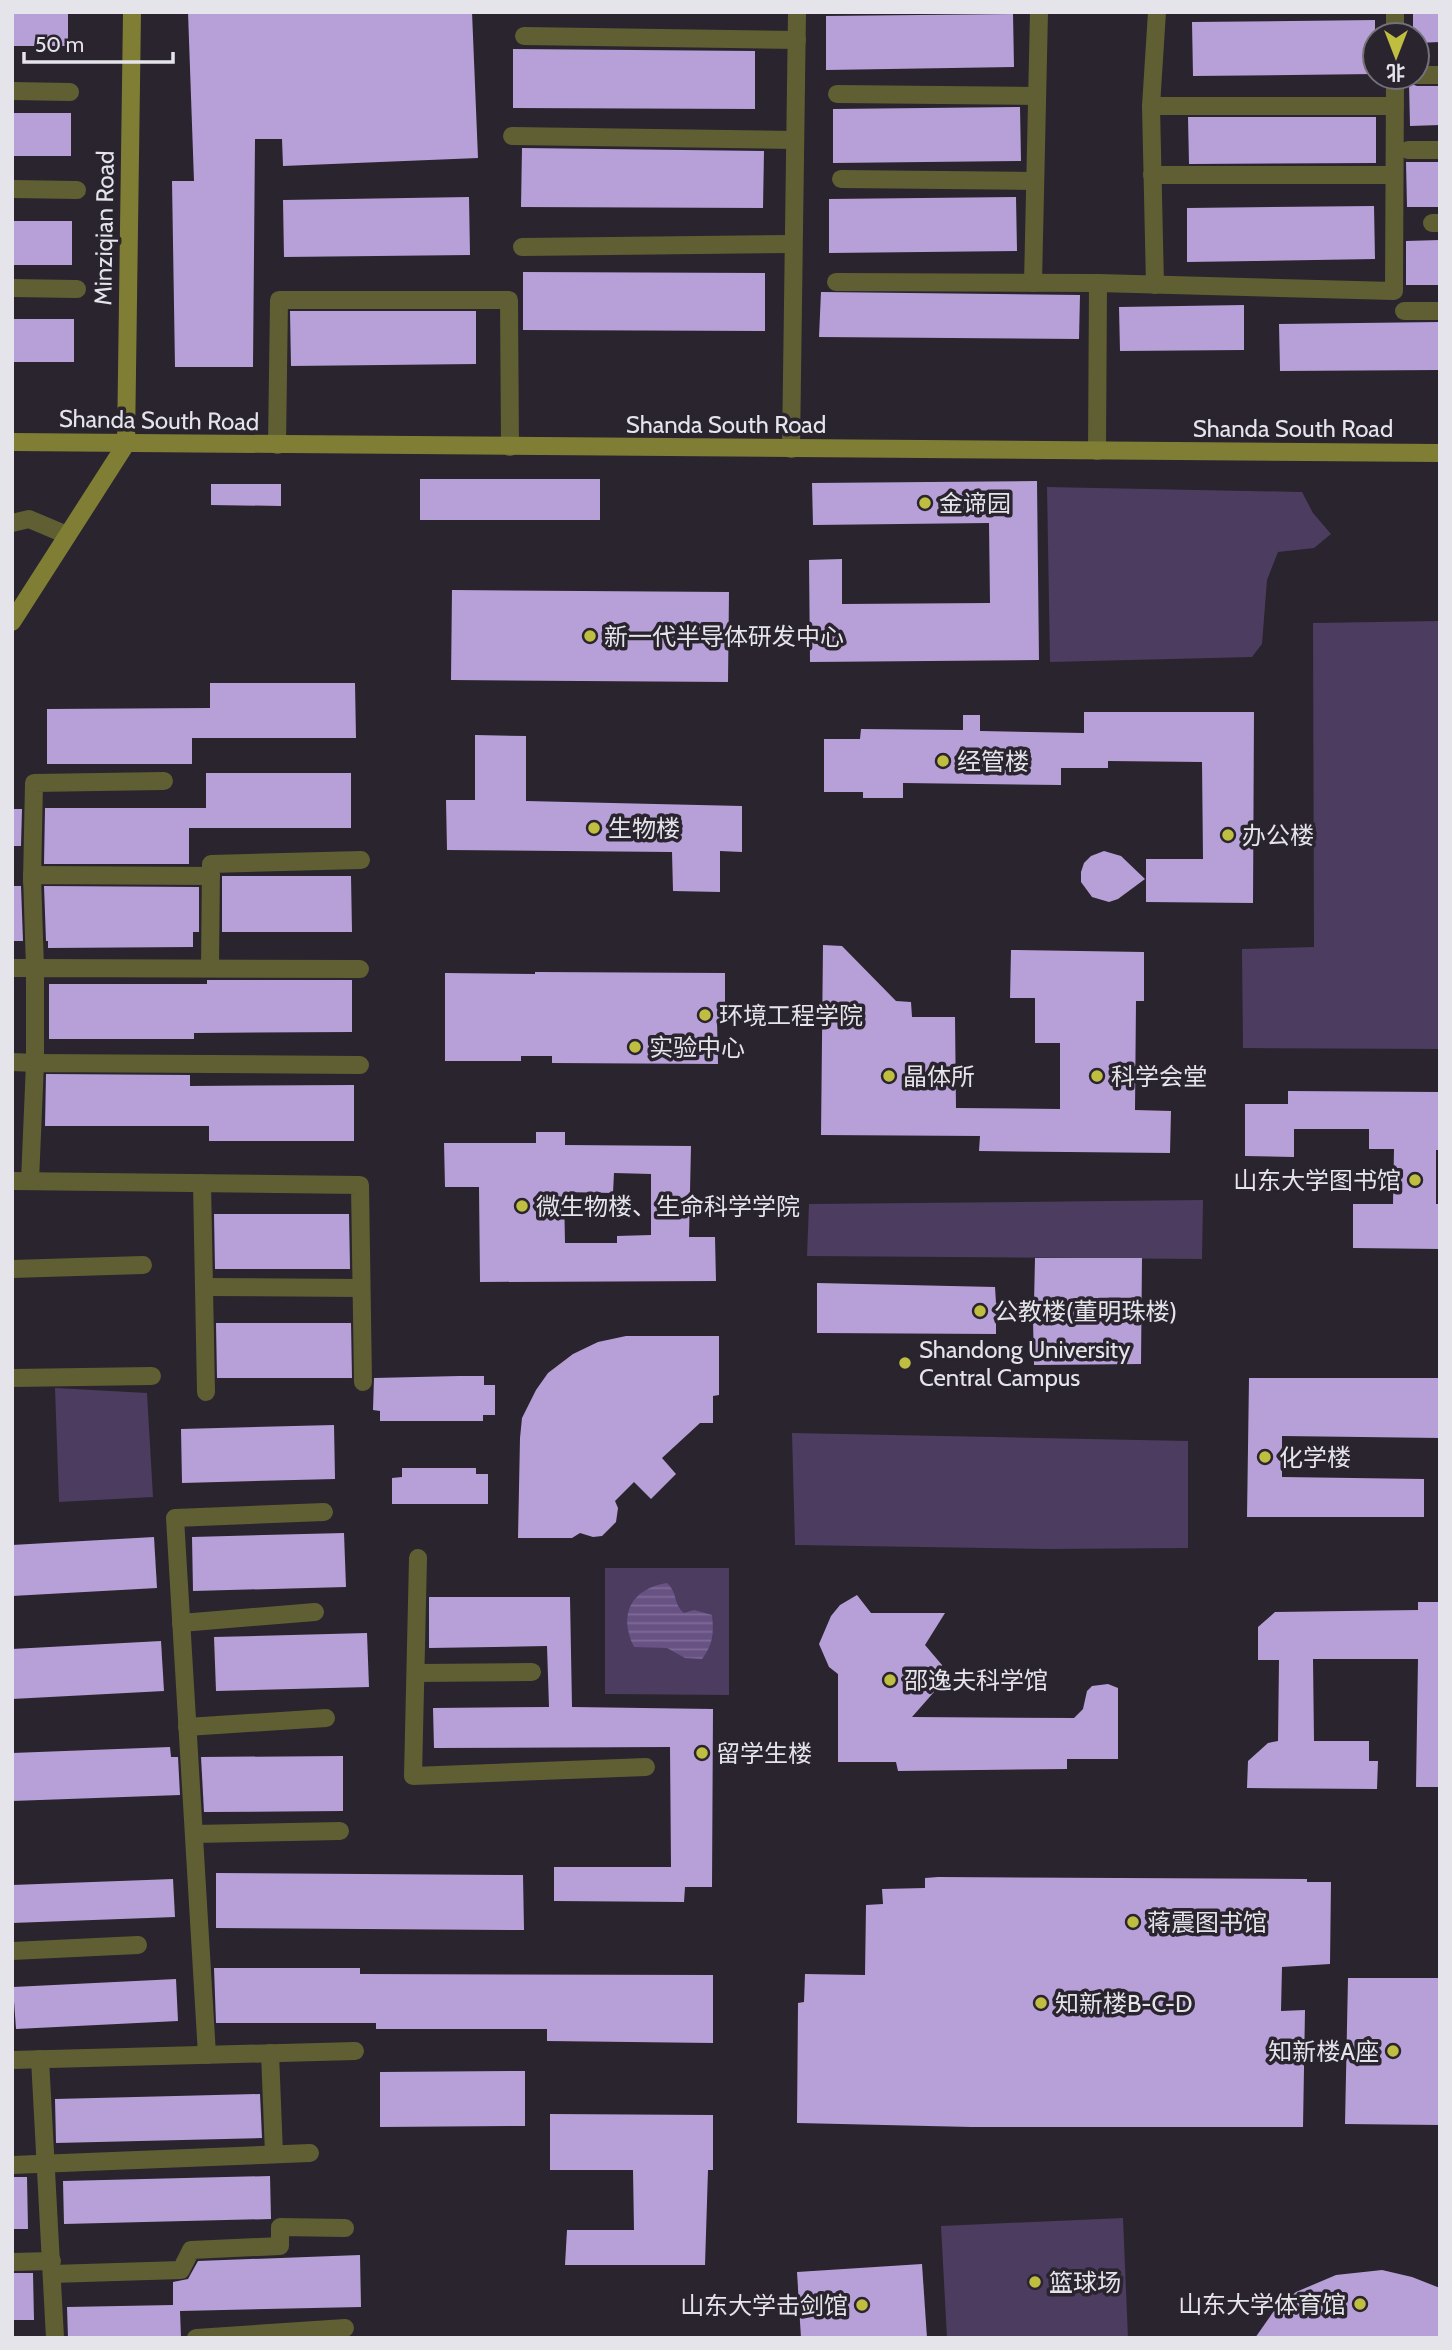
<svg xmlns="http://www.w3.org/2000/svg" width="1452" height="2350" font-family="Cabin,'Noto Sans SC',sans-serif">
  <defs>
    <pattern id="water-rules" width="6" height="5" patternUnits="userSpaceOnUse" patternTransform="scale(1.75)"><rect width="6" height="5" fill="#685284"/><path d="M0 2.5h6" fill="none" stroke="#7e6b96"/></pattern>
  </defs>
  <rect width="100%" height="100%" fill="#29242e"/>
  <g fill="#4c3c60">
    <path d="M1047,487l255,5 11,21 18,21 -17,14 -36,4 -11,28 -5,64 -10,13 -202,5z"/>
    <path d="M1440,621v428l-197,-1 -1,-99 72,-2 -1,-324z"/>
    <path d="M1203,1200l-1,59 -395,-3 2,-52z"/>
    <path d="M55,1388l92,5 6,104 -94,5z"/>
    <path d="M792,1433l396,8v107l-140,1 -253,-4z"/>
    <path d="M605,1568h124v127l-124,-1z"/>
    <path d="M1123,2218l5,120h-181l-6,-112z"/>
  </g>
  <path fill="url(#water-rules)" d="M667,1583c11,10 6,21 17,30l10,-3 18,5c2,18 1,30 -10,44l-17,-1 -18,-10 -33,-1c-16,-33 -3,-58 33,-64z"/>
  <g fill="#b7a0d7" fill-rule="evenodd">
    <rect x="12" y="12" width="56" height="34"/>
    <path d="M188,12h284l6,146 -195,8 -1,-27h-27l-2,228h-78l-3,-186h22z"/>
    <path d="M1413,12h27v30l-23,1v-8h-4z"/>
    <path d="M1013,14l1,53 -188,3v-54z"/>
    <path d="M1375,20v54l-182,2 -1,-54z"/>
    <path d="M513,49l242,2v58l-242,-1z"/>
    <path d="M1409,83l8,3h23v39l-30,1z"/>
    <path d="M1020,107l1,54 -188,2v-54z"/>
    <rect x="12" y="113" width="59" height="43"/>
    <path d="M1188,117h188v46l-187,1z"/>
    <path d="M522,148l242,3 -1,57 -242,-1z"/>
    <path d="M1406,162h34v45h-33z"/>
    <path d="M469,197l1,58 -186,2 -1,-57z"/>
    <path d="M1016,197l1,54 -188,2v-54z"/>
    <path d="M1374,206l1,53 -188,3v-54z"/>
    <rect x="12" y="221" width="60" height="44"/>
    <path d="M1440,240v45h-34v-44z"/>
    <path d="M523,272l242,1v58l-242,-1z"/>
    <path d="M821,292l259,3 -1,44 -260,-2z"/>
    <path d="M1244,305v45l-124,1 -1,-44z"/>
    <path d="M290,311h186v53l-185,2z"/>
    <rect x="12" y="319" width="62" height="43"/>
    <path d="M1440,322v48l-160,1 -1,-47z"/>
    <rect x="420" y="479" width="180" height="41"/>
    <path d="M1037,481l2,179 -229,2 -1,-102 33,-1v45l148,-1 -1,-80 -176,2 -1,-42z"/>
    <path d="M211,484h70v22l-70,-1z"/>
    <path d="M452,590l277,2 -1,90 -277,-2z"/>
    <path d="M210,683h145l1,55h-164v26h-145v-55l163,-1z"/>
    <path d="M1084,712h170l-1,191 -107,-1v-43h57l-1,-97 -94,-1v7h-47v17l-158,-2v15h-40v-6h-39v-53h36l1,-10 102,1v-15h17v16l104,2z"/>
    <path d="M475,735l51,1v65l216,5v46l-22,-1v41l-47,-1 -1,-39 -225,-2 -1,-50h29z"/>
    <path d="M206,773h145v55h-162v36h-145l1,-56h161z"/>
    <path d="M12,809h10l-1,37h-9z"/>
    <path d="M1104,851l17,5 24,23 -27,20 -9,3 -17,-5 -11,-15v-10l3,-9 7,-7z"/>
    <path d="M222,876h129l1,56h-130z"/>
    <path d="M12,886h9l2,55h-11z"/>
    <path d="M44,886l155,1v45h-6v15l-145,1v-7h-2z"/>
    <path d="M823,945l19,1 54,55 15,1 1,15h43l1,91 104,1v-66h-25v-45h-25l1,-48 133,2v49h-8l-1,109 36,1 -1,42 -191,-2 1,-15 -159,-1z"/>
    <path d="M535,972l190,1v46h-8l1,45 -166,-1v-7h-31v5h-76v-88l90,1z"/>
    <path d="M207,980h145v52l-158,1v6h-145v-55h158z"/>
    <path d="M46,1074l144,1v11l164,-1v56h-145v-15h-164z"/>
    <path d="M1288,1091l152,1v58h-4v54h4v45l-87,-1v-44h40l1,-55h-25v-20h-75v28l-49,-1v-52h43z"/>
    <path d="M536,1132h29v13l126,1 -2,91h26l1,44 -236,1 -1,-95h-34l-1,-44h92zM614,1173l37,1v61l-34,1v7h-52l-1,-51 49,1z"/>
    <path d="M214,1214h135l1,55h-135z"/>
    <path d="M1035,1258h107l-1,106 -107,1 -1,-45h-37v14l-179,-1v-50l178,4 1,16h38z"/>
    <path d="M216,1323h135l1,55h-135z"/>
    <path d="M626,1336h93v59l-6,1v27h-13l-38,35 14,16 -25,25 -17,-17 -19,19 3,7 -2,14 -14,14 -9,1 -13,-4 -8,5h-54l2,-100 2,-20 14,-28 12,-17 25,-19 25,-12z"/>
    <path d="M459,1376h25v9h11v30h-12v6h-103v-10l-7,-1 1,-32z"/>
    <path d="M1249,1378h191v60l-158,-2v41l142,2v38h-177z"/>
    <path d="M334,1425l1,54 -153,4 -1,-54z"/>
    <path d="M402,1468h74v6h12v30h-96v-26l10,-1z"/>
    <path d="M344,1533l2,54 -153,4 -1,-54z"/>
    <path d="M154,1537l3,51 -145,8v-51z"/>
    <path d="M857,1595l14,18h74l-20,32 17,20 -1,19 -29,33 162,1 9,-9 4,-18 5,-5 16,-2 10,4v71h-51v10l-169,2 -2,-9h-58v-88l-9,-7 -10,-23 12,-28 9,-11z"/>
    <path d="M429,1597h141l2,110 141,2 -1,178h-27l-1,15 -130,-1v-34h117l-1,-120 -236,1 -1,-40 116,-1 -2,-61 -118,2z"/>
    <path d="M1418,1602h22v185h-24l2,-128h-105l1,82h55v20h9l-1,28 -130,-1 1,-27 20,-18 10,-2 1,-81h-21v-33l17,-15 143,-2z"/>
    <path d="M367,1633l2,54 -153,4 -2,-54z"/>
    <path d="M161,1641l3,50 -152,8v-50z"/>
    <path d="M170,1747l1,10h7l2,38 -168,6v-48z"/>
    <path d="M343,1756v55l-139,1 -3,-55z"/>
    <path d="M216,1873l307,2 1,55 -308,-2z"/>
    <path d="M938,1877l369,2v3h24l-1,82 -48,3 -1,44 24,-1 -2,117h-331l-175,-4 1,-120 6,-1 1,-28 60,1 1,-70 17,-1 -1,-15 43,-1v-10z"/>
    <path d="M173,1879l2,38 -163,6v-38z"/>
    <path d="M214,1968h146v6l353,1v68l-166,-2v-12h-171v-6h-160z"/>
    <path d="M1348,1978h92v147l-95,-1z"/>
    <path d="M176,1979l2,42 -162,8 -3,-42z"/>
    <path d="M525,2071v55l-145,1v-55z"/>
    <path d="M260,2094l2,44 -206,5 -1,-44z"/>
    <path d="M550,2114l163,1v55h-5l-3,95h-140l2,-35h67l-1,-60h-83z"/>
    <path d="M270,2176l1,43 -207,5 -1,-43z"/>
    <path d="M12,2177h15l1,52h-16z"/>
    <path d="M360,2255l1,52 -181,4 1,27h-113l-1,-31 106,-2v-23l15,-3 10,-18z"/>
    <path d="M922,2264l5,74h-126l-4,-66z"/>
    <path d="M1382,2270l30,7 28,11v50h-185l21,-30 20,-16 40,-17z"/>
    <path d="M12,2273h21l1,47h-22z"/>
  </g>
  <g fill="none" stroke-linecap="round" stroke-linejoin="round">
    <g stroke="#5f5f33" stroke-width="18">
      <path d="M1395,12v23"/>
      <path d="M524,36l273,4"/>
      <path d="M1417,75h23"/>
      <path d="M12,91l58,1"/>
      <path d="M837,94l200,2"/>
      <path d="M1151,106h244"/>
      <path d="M512,136l283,4"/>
      <path d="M1408,150h32"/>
      <path d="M1152,175h242"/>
      <path d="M841,179l194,2"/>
      <path d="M12,189l65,1"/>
      <path d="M1432,223h8"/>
      <path d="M522,247l271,-3"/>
      <path d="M836,282l262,1 -1,168"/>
      <path d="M1033,283l6,-271"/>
      <path d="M1098,283l296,8 1,-214"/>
      <path d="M1155,285l-4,-179 6,-94"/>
      <path d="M12,288l65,1"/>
      <path d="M1404,311h36"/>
      <path d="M277,445l2,-145h230l1,147"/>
      <path d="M791,449l6,-437"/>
      <path d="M12,523l17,-4 38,16"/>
      <path d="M32,882l2,-99 130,-2"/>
      <path d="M12,968h23l-3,-93 179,1"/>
      <path d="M210,968l1,-104 150,-4"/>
      <path d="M12,1062l23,1v-95l325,1"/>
      <path d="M12,1181l348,4 3,197"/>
      <path d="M30,1181l5,-118 325,2"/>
      <path d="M202,1183l4,209"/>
      <path d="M12,1269l131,-4"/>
      <path d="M204,1287l157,1"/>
      <path d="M12,1378l140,-2"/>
      <path d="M418,1558l-5,218 233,-9"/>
      <path d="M181,1623l134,-11"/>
      <path d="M416,1673l116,-1"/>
      <path d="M187,1727l139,-9"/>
      <path d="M194,1834l146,-3"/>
      <path d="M12,1951l126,-6"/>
      <path d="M270,2053l4,101"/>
      <path d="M207,2055l-32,-537 149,-6"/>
      <path d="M40,2059l15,279"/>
      <path d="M12,2060l343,-9"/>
      <path d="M12,2165l298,-12"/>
      <path d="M12,2262l40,-1"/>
      <path d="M52,2274l129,-4 10,-20 89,-4v-19l65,1"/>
      <path d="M196,2338l149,-10"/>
    </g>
    <g stroke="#7f7e34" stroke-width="18">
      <path d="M12,442l1428,11"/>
      <path d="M12,622l114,-178 6,-432"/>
    </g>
  </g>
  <g fill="#c0be41" stroke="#29242e" stroke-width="2.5">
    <circle cx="925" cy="503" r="7"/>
    <circle cx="590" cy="636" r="7"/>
    <circle cx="943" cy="761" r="7"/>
    <circle cx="594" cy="828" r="7"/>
    <circle cx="1228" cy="835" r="7"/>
    <circle cx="705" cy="1015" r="7"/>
    <circle cx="635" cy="1047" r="7"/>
    <circle cx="889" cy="1076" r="7"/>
    <circle cx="1097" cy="1076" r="7"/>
    <circle cx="1415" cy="1180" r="7"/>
    <circle cx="522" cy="1206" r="7"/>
    <circle cx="980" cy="1311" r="7"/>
    <circle cx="905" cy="1363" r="7"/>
    <circle cx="1265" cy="1457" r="7"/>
    <circle cx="890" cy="1680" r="7"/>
    <circle cx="702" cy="1753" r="7"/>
    <circle cx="1133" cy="1922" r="7"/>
    <circle cx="1041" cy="2003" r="7"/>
    <circle cx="1393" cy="2051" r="7"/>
    <circle cx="1035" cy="2282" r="7"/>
    <circle cx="1360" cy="2304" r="7"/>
    <circle cx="862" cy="2305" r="7"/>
  </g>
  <g text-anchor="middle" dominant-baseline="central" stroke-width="7" stroke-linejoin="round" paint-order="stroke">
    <g font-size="24" fill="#e6e4eb" stroke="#29242e">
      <text transform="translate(104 228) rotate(-89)">Minziqian Road</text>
      <text transform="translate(159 420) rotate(1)">Shanda South Road</text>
      <text x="726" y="424">Shanda South Road</text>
      <text x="1293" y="428">Shanda South Road</text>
    </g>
    <g font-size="24" fill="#e6e4eb" stroke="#29242e" text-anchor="start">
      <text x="939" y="503">金谛园</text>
      <text x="604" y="636">新一代半导体研发中心</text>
      <text x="957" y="761">经管楼</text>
      <text x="608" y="828">生物楼</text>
      <text x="1242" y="835">办公楼</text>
      <text x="719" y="1015">环境工程学院</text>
      <text x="649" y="1047">实验中心</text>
      <text x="903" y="1076">晶体所</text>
      <text x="1111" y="1076">科学会堂</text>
      <text x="1401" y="1180" text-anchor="end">山东大学图书馆</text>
      <text x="536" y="1206">微生物楼、生命科学学院</text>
      <text x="994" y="1311">公教楼(董明珠楼)</text>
      <text x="919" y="1349">Shandong University<tspan x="919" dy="28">Central Campus</tspan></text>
      <text x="1279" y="1457">化学楼</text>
      <text x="904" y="1680">邵逸夫科学馆</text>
      <text x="716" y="1753">留学生楼</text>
      <text x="1147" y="1922">蒋震图书馆</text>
      <text x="1055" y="2003">知新楼B-C-D</text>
      <text x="1379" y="2051" text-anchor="end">知新楼A座</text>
      <text x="1049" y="2282">篮球场</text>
      <text x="1346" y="2304" text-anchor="end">山东大学体育馆</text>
      <text x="848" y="2305" text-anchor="end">山东大学击剑馆</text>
    </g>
  </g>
  <rect width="1452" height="2350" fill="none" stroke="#e6e4eb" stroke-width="28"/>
  <g transform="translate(1396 56) rotate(180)"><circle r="33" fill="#29242e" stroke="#75717a" stroke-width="2"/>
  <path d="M0-5L12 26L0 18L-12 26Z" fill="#c0be41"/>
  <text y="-10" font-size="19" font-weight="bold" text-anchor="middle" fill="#e6e4eb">北</text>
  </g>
  <path d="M24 52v10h149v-10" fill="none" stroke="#e6e4eb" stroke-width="3.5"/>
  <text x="35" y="52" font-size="21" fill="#e6e4eb" stroke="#29242e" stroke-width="5" paint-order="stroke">50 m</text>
</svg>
